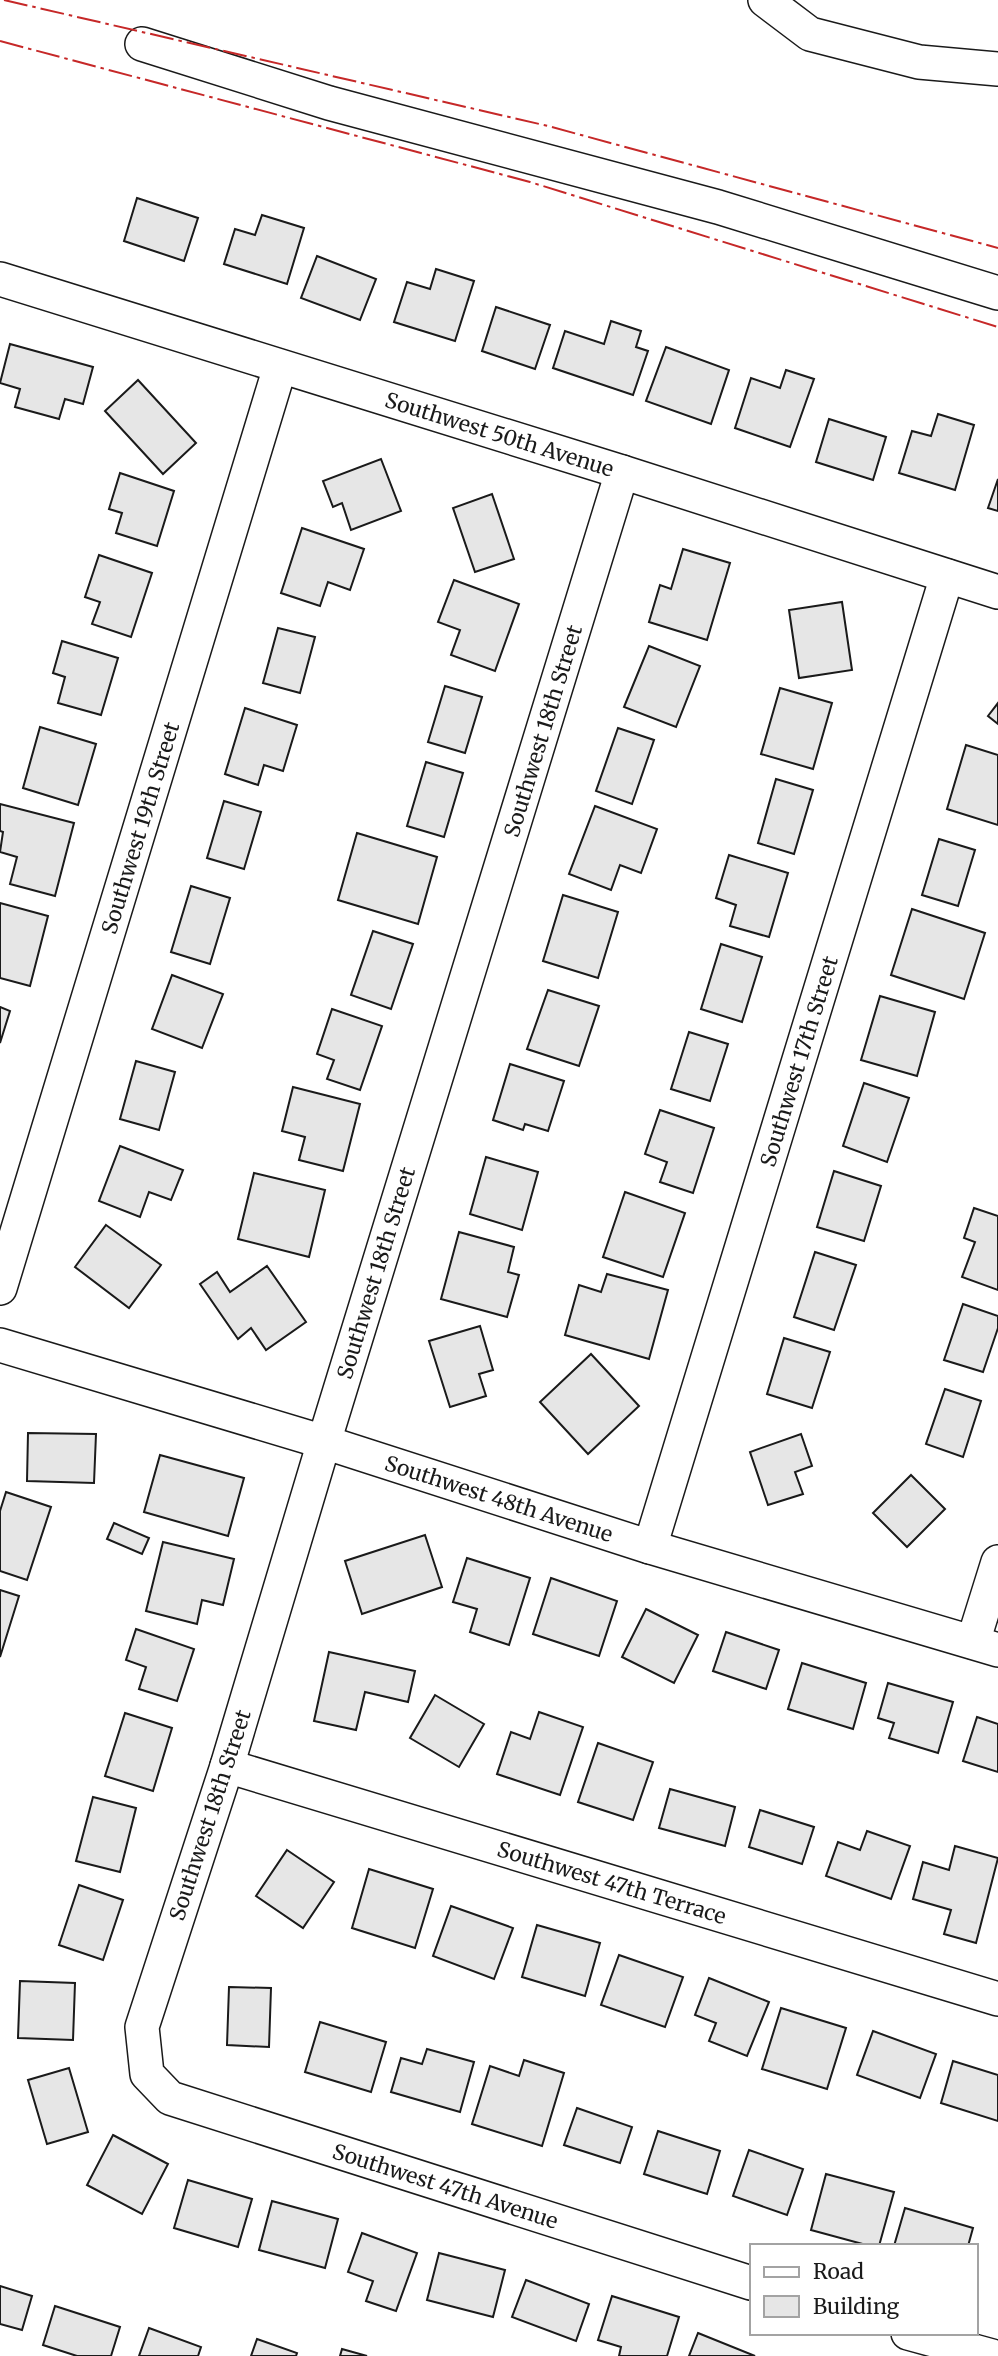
<svg xmlns="http://www.w3.org/2000/svg" width="998" height="2356" font-family="Merriweather,serif">
  <rect width="100%" height="100%" fill="#fff"/>
  <g fill="#e6e6e6" stroke="#1a1a1a" stroke-width="2">
    <path d="M137,198l61,20 -14,43 -60,-20z"/>
    <path d="M262,215l42,13 -17,56 -63,-20 11,-35 20,6z"/>
    <path d="M317,256l59,23 -16,41 -59,-22z"/>
    <path d="M436,269l38,12 -19,60 -61,-19 13,-40 23,7z"/>
    <path d="M496,307l54,18 -15,44 -53,-18z"/>
    <path d="M611,321l30,10 -5,16 12,4 -15,44 -80,-27 12,-37 39,13z"/>
    <path d="M10,344l83,23 -10,37 -18,-5 -6,20 -44,-12 5,-18 -20,-6z"/>
    <path d="M666,347l63,23 -18,54 -65,-23z"/>
    <path d="M786,370l28,9 -24,68 -55,-19 16,-50 29,10z"/>
    <path d="M138,380l58,63 -33,31 -58,-63z"/>
    <path d="M938,414l36,11 -19,65 -56,-17 13,-42 19,5z"/>
    <path d="M829,419l57,18 -13,43 -57,-18z"/>
    <path d="M381,459l20,52 -50,19 -9,-27 -9,4 -10,-26z"/>
    <path d="M120,473l54,18 -17,55 -41,-13 6,-20 -13,-4z"/>
    <path d="M998,479v32l-10,-3z"/>
    <path d="M492,494l22,65 -39,13 -22,-64z"/>
    <path d="M302,528l62,21 -14,41 -22,-8 -8,24 -39,-13z"/>
    <path d="M683,549l47,14 -23,77 -58,-18 11,-37 11,4z"/>
    <path d="M99,555l53,18 -21,64 -39,-13 8,-22 -15,-5z"/>
    <path d="M454,580l65,24 -24,67 -44,-16 9,-25 -22,-8z"/>
    <path d="M842,602l10,68 -53,8 -10,-68z"/>
    <path d="M278,628l37,9 -15,56 -37,-10z"/>
    <path d="M62,641l56,17 -17,57 -43,-12 7,-26 -12,-4z"/>
    <path d="M649,646l51,20 -24,61 -52,-20z"/>
    <path d="M445,686l37,11 -17,56 -37,-11z"/>
    <path d="M780,688l52,15 -19,66 -52,-15z"/>
    <path d="M998,703v21l-10,-8z"/>
    <path d="M245,708l52,17 -14,46 -19,-6 -6,20 -33,-11z"/>
    <path d="M40,727l56,17 -18,61 -55,-17z"/>
    <path d="M618,728l36,12 -22,64 -36,-13z"/>
    <path d="M966,745l32,10v70l-51,-16z"/>
    <path d="M426,762l37,11 -19,64 -37,-11z"/>
    <path d="M776,779l37,11 -19,64 -36,-11z"/>
    <path d="M224,801l37,11 -17,57 -37,-11z"/>
    <path d="M0,804l74,19 -19,73 -45,-12 7,-27 -17,-5 3,-20 -3,-1z"/>
    <path d="M595,806l62,23 -16,44 -21,-8 -9,25 -42,-16z"/>
    <path d="M357,833l80,24 -19,67 -80,-24z"/>
    <path d="M939,839l36,11 -17,56 -36,-11z"/>
    <path d="M729,855l59,18 -19,64 -39,-11 6,-21 -20,-7z"/>
    <path d="M191,886l39,12 -20,66 -39,-12z"/>
    <path d="M563,895l55,17 -20,66 -55,-17z"/>
    <path d="M0,903l48,13 -18,70 -30,-8z"/>
    <path d="M912,909l73,24 -21,66 -73,-24z"/>
    <path d="M373,931l40,13 -22,65 -40,-14z"/>
    <path d="M721,944l41,13 -20,65 -41,-13z"/>
    <path d="M172,975l51,19 -21,54 -50,-19z"/>
    <path d="M548,990l51,16 -20,60 -52,-17z"/>
    <path d="M880,996l55,16 -18,64 -56,-16z"/>
    <path d="M0,1007l10,4 -10,32z"/>
    <path d="M332,1009l50,17 -22,64 -33,-11 7,-19 -17,-6z"/>
    <path d="M689,1032l39,12 -18,57 -39,-12z"/>
    <path d="M136,1061l39,11 -16,58 -39,-11z"/>
    <path d="M510,1064l54,17 -16,50 -23,-7 -2,6 -30,-10z"/>
    <path d="M864,1083l45,15 -22,64 -44,-16z"/>
    <path d="M293,1087l67,17 -17,67 -44,-11 6,-23 -23,-6z"/>
    <path d="M660,1110l54,18 -21,65 -33,-11 7,-20 -22,-8z"/>
    <path d="M120,1146l63,24 -12,30 -22,-8 -9,25 -41,-16z"/>
    <path d="M486,1157l52,15 -16,58 -52,-16z"/>
    <path d="M834,1171l47,15 -17,55 -47,-14z"/>
    <path d="M254,1173l71,17 -16,67 -71,-18z"/>
    <path d="M625,1192l60,21 -22,64 -60,-20z"/>
    <path d="M974,1208l24,8v74l-36,-13 13,-35 -11,-4z"/>
    <path d="M106,1225l55,40 -32,43 -54,-41z"/>
    <path d="M459,1232l55,15 -6,25 11,3 -12,42 -66,-18z"/>
    <path d="M815,1252l41,13 -22,65 -40,-13z"/>
    <path d="M267,1266l39,56 -40,28 -15,-22 -13,11 -38,-55 17,-12 13,20z"/>
    <path d="M607,1274l61,16 -19,69 -84,-24 14,-50 22,7z"/>
    <path d="M963,1304l35,12v12l-15,44 -39,-12z"/>
    <path d="M480,1326l13,44 -14,4 7,22 -36,11 -21,-66z"/>
    <path d="M784,1338l46,14 -18,56 -45,-14z"/>
    <path d="M591,1354l48,52 -51,48 -48,-52z"/>
    <path d="M945,1389l36,12 -18,56 -37,-13z"/>
    <path d="M28,1433l68,1 -2,49 -67,-2z"/>
    <path d="M801,1434l11,32 -17,6 8,22 -35,11 -18,-53z"/>
    <path d="M160,1455l84,23 -16,58 -84,-24z"/>
    <path d="M911,1475l34,34 -38,38 -34,-34z"/>
    <path d="M6,1492l45,15 -24,73 -27,-9v-60z"/>
    <path d="M114,1523l35,15 -7,16 -35,-15z"/>
    <path d="M425,1535l17,52 -80,27 -17,-53z"/>
    <path d="M163,1542l71,17 -11,46 -21,-5 -5,24 -51,-13z"/>
    <path d="M467,1558l63,20 -21,67 -39,-13 7,-23 -24,-7z"/>
    <path d="M551,1578l66,23 -18,55 -66,-22z"/>
    <path d="M0,1590l19,6 -19,61z"/>
    <path d="M646,1609l52,26 -24,48 -52,-26z"/>
    <path d="M136,1629l58,20 -17,52 -38,-12 7,-22 -20,-7z"/>
    <path d="M726,1632l53,18 -13,39 -53,-18z"/>
    <path d="M329,1652l86,19 -7,31 -43,-10 -9,38 -42,-9z"/>
    <path d="M802,1663l64,20 -13,46 -65,-20z"/>
    <path d="M888,1683l65,19 -15,51 -49,-15 5,-15 -16,-5z"/>
    <path d="M435,1695l49,29 -25,43 -49,-29z"/>
    <path d="M539,1712l44,15 -23,68 -63,-21 14,-42 19,7z"/>
    <path d="M125,1713l47,15 -19,63 -48,-15z"/>
    <path d="M977,1717l21,7v48l-35,-11z"/>
    <path d="M598,1743l55,19 -20,58 -55,-18z"/>
    <path d="M670,1789l65,18 -10,39 -66,-18z"/>
    <path d="M93,1797l43,11 -16,64 -44,-11z"/>
    <path d="M760,1810l54,17 -12,37 -53,-17z"/>
    <path d="M867,1831l43,15 -19,53 -65,-23 12,-34 22,8z"/>
    <path d="M955,1846l43,12 -22,85 -32,-9 7,-24 -38,-11 10,-37 26,8z"/>
    <path d="M287,1850l47,32 -31,46 -47,-32z"/>
    <path d="M369,1869l64,20 -18,59 -63,-20z"/>
    <path d="M79,1885l44,15 -20,60 -44,-15z"/>
    <path d="M451,1906l62,22 -19,51 -61,-23z"/>
    <path d="M537,1925l63,18 -15,53 -63,-19z"/>
    <path d="M619,1955l64,22 -18,50 -64,-22z"/>
    <path d="M709,1978l60,24 -22,54 -38,-15 7,-18 -21,-8z"/>
    <path d="M20,1981l55,2 -2,57 -55,-2z"/>
    <path d="M229,1987l42,1 -2,59 -42,-2z"/>
    <path d="M781,2008l65,20 -19,61 -65,-20z"/>
    <path d="M320,2022l66,20 -15,50 -66,-20z"/>
    <path d="M873,2031l63,23 -16,44 -63,-23z"/>
    <path d="M427,2049l47,13 -14,50 -69,-20 10,-34 21,6z"/>
    <path d="M524,2060l40,13 -22,73 -70,-22 18,-58 29,10z"/>
    <path d="M953,2061l45,14v46l-57,-18z"/>
    <path d="M69,2068l19,64 -41,12 -19,-64z"/>
    <path d="M577,2108l55,19 -12,36 -56,-18z"/>
    <path d="M658,2131l62,20 -13,43 -63,-20z"/>
    <path d="M113,2135l55,29 -26,50 -55,-29z"/>
    <path d="M749,2150l54,19 -16,46 -54,-19z"/>
    <path d="M826,2174l68,18 -15,54h-9l-59,-16z"/>
    <path d="M188,2180l64,19 -14,48 -64,-19z"/>
    <path d="M272,2201l66,18 -13,49 -66,-18z"/>
    <path d="M905,2208l68,20 -5,18h-74z"/>
    <path d="M362,2233l55,20 -21,58 -30,-10 7,-20 -25,-9z"/>
    <path d="M439,2253l66,17 -12,47 -66,-17z"/>
    <path d="M526,2280l63,24 -13,37 -64,-24z"/>
    <path d="M0,2286l32,10 -10,34 -22,-6z"/>
    <path d="M612,2296l67,21 -12,39h-48l2,-9 -23,-7z"/>
    <path d="M55,2306l65,21 -9,29h-34l-34,-11z"/>
    <path d="M149,2328l52,19 -3,9h-59z"/>
    <path d="M698,2333l57,23h-66z"/>
    <path d="M257,2339l40,14 -1,3h-45z"/>
    <path d="M342,2349l25,7h-27z"/>
  </g>
  <g fill="none" stroke-linecap="round" stroke-linejoin="round">
    <defs>
      <g id="minor">
        <path d="M765,0l45,34 109,28 79,7"/>
        <path d="M142,44l187,59 389,104 280,86"/>
        <path id="s1" d="M0,279l622,193 376,120"/>
        <path id="s2" d="M622,472l-298,970 -97,324 -85,261 5,47 23,24 581,185"/>
        <path id="s3" d="M0,1288l280,-921"/>
        <path id="s4" d="M0,1345l324,97 326,105 348,103"/>
        <path id="s5" d="M650,1547l297,-971"/>
        <path d="M973,1642l25,-80"/>
        <path id="s6" d="M227,1766l771,233"/>
        <path d="M908,2333l84,23"/>
      </g>
    </defs>
    <use href="#minor" stroke="#1a1a1a" stroke-width="36"/>
    <use href="#minor" stroke="#fff" stroke-width="33"/>
    <g stroke="#c62828" stroke-width="2" stroke-dasharray="24 5 3.5 5" stroke-linecap="butt">
      <path d="M4,0l544,126 450,122"/>
      <path d="M0,41l530,141 468,145"/>
    </g>
  </g>
  <g text-anchor="middle" dominant-baseline="central" stroke-width="5" stroke-linejoin="round" paint-order="stroke">
    <g font-size="21" fill="#1a1a1a" stroke="#fff">
      <text stroke="none"><textPath href="#s1" startOffset="523">Southwest 50th Avenue</textPath></text>
      <text transform="translate(543 731) rotate(-73)">Southwest 18th Street</text>
      <text stroke="none"><textPath href="#s3" startOffset="481">Southwest 19th Street</textPath></text>
      <text stroke="none"><textPath href="#s5" startOffset="508">Southwest 17th Street</textPath></text>
      <text transform="translate(376 1273) rotate(-73)">Southwest 18th Street</text>
      <text stroke="none"><textPath href="#s4" startOffset="522">Southwest 48th Avenue</textPath></text>
      <text transform="translate(210 1815) rotate(-72)">Southwest 18th Street</text>
      <text stroke="none"><textPath href="#s6" startOffset="402">Southwest 47th Terrace</textPath></text>
      <text stroke="none"><textPath href="#s2" startOffset="1997">Southwest 47th Avenue</textPath></text>
    </g>
  </g>
  <rect x="750" y="2244" width="228" height="91" fill="#ffffff" stroke="#a3a3a3" stroke-width="2"/>
  <rect x="764" y="2267" width="35" height="10" fill="#ffffff" stroke="#a3a3a3" stroke-width="2"/>
  <text x="813" y="2279" font-size="21" fill="#1a1a1a">Road</text>
  <rect x="764" y="2296" width="35" height="21" fill="#e6e6e6" stroke="#a3a3a3" stroke-width="2"/>
  <text x="813" y="2314" font-size="21" fill="#1a1a1a">Building</text>
</svg>
